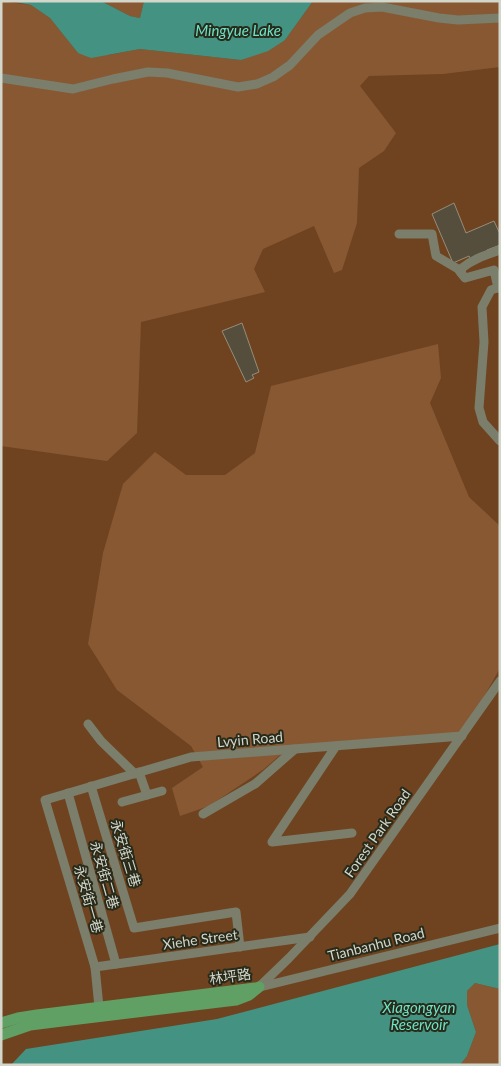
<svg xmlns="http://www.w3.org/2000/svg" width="501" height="1066" font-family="Lato,'Noto Sans SC',sans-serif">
  <rect width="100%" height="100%" fill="#323524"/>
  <rect fill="#6f4320" x="1" y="1" width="499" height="1064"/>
  <g fill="#885833">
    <path d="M1,1l30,4 19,13 28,35 30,2 32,-6 101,11 44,-20 28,-39h187v66l-57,7 -74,2 -9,10 36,47 -12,18 -25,17 -2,55 -15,47 -8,3 -20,-47 -51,23 -9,20 11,23 -124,30 -4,111 -30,28 -106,-15z"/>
    <path d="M101,1h43l-4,17 -10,-2z"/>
    <path d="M438,344l3,34 -11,25 39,94 31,29v142l-38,68 -156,10 -27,10 -15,13 -55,37 -29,10 -8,-28 31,-21 -12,-21 -74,-56 -29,-46 15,-91 20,-69 32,-32 31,23h39l30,-22 16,-67z"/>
    <path d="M475,983l25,6v76h-40l7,-9 9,-24 -9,-27v-14z"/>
  </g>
  <g fill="#449382">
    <path d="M10,1h91l29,15 10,2 4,-17h169l-28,39 -17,11 -27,9 -101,-11 -49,9 -13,-5 -28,-35 -19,-13z"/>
    <path d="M500,944v45l-25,-6 -8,8v14l9,27 -9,24 -7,9h-449l15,-16 191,-30z"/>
  </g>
  <g fill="#564e3d" stroke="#958d79">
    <path d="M454,203l12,30 28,-12 6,13v11l-13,5 -14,14 -4,-8 -16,7 -21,-49z"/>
    <path d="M242,323l17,49 -7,3 2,3 -8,4 -24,-51z"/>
  </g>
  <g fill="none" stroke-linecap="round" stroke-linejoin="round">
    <g stroke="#7a7e6b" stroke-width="9">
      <path d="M1,78l72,11 40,-10 35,-7 19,1 71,14 19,-3 16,-7 17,-12 28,-30 32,-22 15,-5 17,-1 57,11 19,2 42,-2"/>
      <path d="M399,234h33l4,22 22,13 7,9 29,-8 4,18"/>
      <path d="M461,273l1,-5c11,-9 24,-13 38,-18"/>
      <path d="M500,287l-9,3 -9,17 2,35 -5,66 4,14 17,19"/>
      <path d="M88,724l13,17 34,33"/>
      <path d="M336,746l-64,96 80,-9"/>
      <path d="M139,772l8,23"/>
      <path d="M91,786l43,142 102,-16 4,35"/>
      <path d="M68,793l48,171"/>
      <path d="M122,802l40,-11"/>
      <path d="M203,814l52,-30 40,-35"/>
      <path d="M95,967l215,-30"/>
      <path d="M259,987l30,-29 61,-64 150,-213"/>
      <path d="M260,987l240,-59"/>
      <path d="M99,1007l-4,-40 -50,-167 146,-43 271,-21"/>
    </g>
    <g stroke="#60a064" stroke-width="11">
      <path d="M1,1023l17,-5 19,-3 218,-27"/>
      <path d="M1,1035l29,-10 24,-3 182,-22 13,-5 10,-8"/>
    </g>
  </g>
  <g text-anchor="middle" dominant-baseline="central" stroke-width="4" stroke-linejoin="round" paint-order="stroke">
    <g font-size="14" fill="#d3d6cb" stroke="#282b1a">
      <text transform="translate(250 739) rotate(-5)">Lvyin Road</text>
      <text transform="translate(377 833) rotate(-55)">Forest Park Road</text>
      <text transform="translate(126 853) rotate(73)">永安街三巷</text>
      <text transform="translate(105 875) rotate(74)">永安街二巷</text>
      <text transform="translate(89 899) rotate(74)">永安街一巷</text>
      <text transform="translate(200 939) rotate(-8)">Xiehe Street</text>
      <text transform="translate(376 944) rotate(-14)">Tianbanhu Road</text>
      <text transform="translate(230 976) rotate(-8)">林坪路</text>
    </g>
    <g font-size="15" font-style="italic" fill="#6ee2c8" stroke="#282b1a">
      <text x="238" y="30">Mingyue Lake</text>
      <text x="419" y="1007">Xiagongyan<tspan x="419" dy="17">Reservoir</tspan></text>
    </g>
  </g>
  <rect width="501" height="1066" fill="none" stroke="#d3d6cb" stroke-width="5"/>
</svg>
